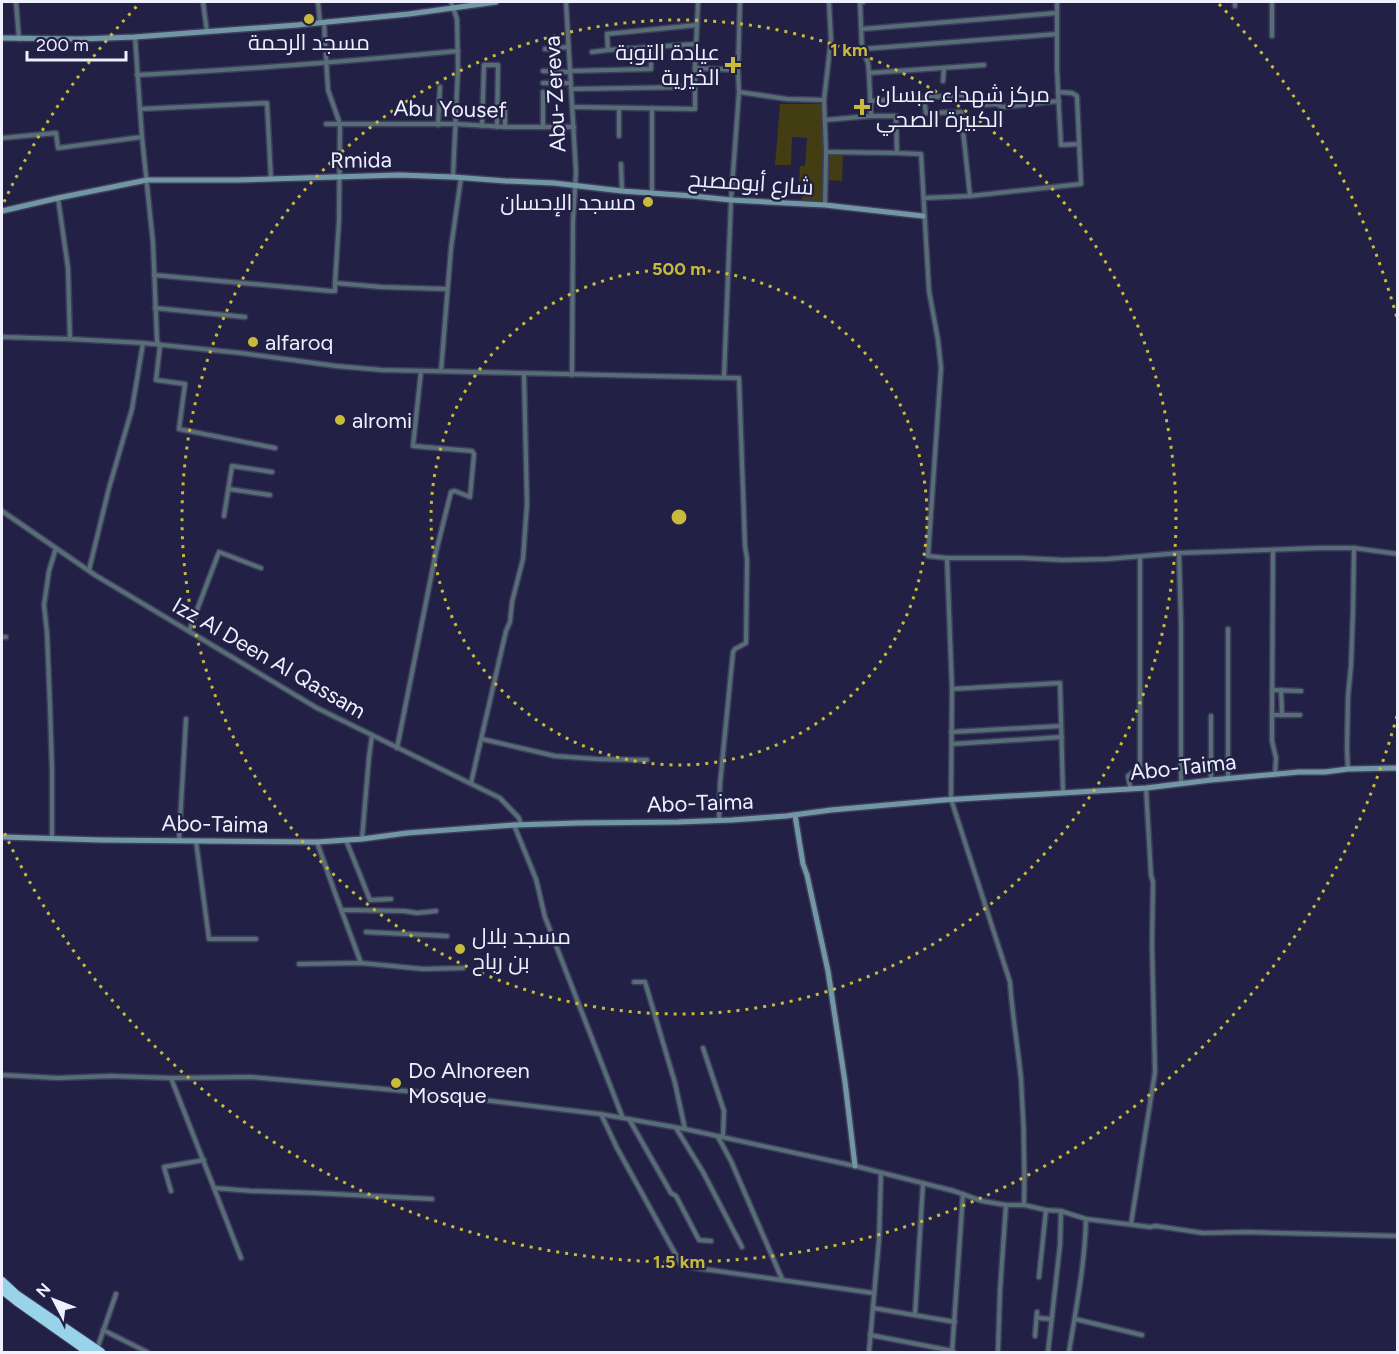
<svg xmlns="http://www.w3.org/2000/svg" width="1399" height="1354" font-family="Figtree,Cairo,sans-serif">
  <rect width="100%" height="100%" fill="#222044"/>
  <g fill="#423d12">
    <path d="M780,104h43l2,51 -3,47 -20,-1 1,-20h-4l1,-15h5l2,-28 -15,-1 -1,28h-16z"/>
    <path d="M830,152l13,1 -1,28 -15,-1 1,-25z"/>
  </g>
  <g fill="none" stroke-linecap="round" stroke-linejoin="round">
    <defs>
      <g id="street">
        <path d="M16,2l3,37"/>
        <path d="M203,2l4,30"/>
        <path d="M318,2l2,21"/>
        <path d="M451,2l6,17 1,49 -5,109"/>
        <path d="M566,2l10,170 -3,49 -1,154"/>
        <path d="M863,2h-3l2,47 6,14 1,10 2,43h25l1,37 24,1 8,137 9,49 3,28 -13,188 19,2 5,131 -1,110 59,183c2,32 8,65 11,97 3,42 4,84 3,126"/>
        <path d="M1235,2v4"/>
        <path d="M324,23l4,67 12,34 -1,96 -4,63 46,4 66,2"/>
        <path d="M862,29l195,-16"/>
        <path d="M1272,36v-34"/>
        <path d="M135,37l7,100 11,106 4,98 3,5 -4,34 29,4 -6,45 96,19"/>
        <path d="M545,49l23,-2"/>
        <path d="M862,49l195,-15"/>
        <path d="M608,50l-1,-16 90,-9"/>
        <path d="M592,52l16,-2 88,-6"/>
        <path d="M695,68l43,2"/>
        <path d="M543,71l27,1"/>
        <path d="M570,71l81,-2v-22"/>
        <path d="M869,73l115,-8"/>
        <path d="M137,75c107,-5 214,-14 321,-24"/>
        <path d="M943,81l1,-13"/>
        <path d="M543,83h28"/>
        <path d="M571,89l123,-2"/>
        <path d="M543,92v35"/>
        <path d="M739,92l48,7 37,1"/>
        <path d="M1058,92l3,53 17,-1"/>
        <path d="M924,99l2,14 35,-1 9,84"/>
        <path d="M871,101l92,-6 15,10 19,-1 5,3 57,-6"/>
        <path d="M573,107l122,2v-41l3,-66"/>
        <path d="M619,108v28"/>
        <path d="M652,108v84"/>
        <path d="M140,109l127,-6 4,76"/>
        <path d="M825,120l46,-4"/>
        <path d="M326,124h130l49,3h69"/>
        <path d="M438,125l2,-38"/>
        <path d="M482,126l2,-61h14l-1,62"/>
        <path d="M505,127v-21"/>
        <path d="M2,138l54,-5 2,15 84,-11"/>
        <path d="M826,152l71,1"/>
        <path d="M621,164l1,27"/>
        <path d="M58,198l10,70 2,71"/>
        <path d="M924,198l46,-2 111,-12 -4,-88 -5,-3 -14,-1v-2l-1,-22v-66"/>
        <path d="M825,205l1,-53 -2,-52 7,-61 -2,-37"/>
        <path d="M154,275l177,16h4v-8"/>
        <path d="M155,308l90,9"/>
        <path d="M2,337l68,2 73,4 98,10 95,13 46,4 357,8 6,168 2,13 -1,84 -11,6 -2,3 -13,132 -1,36"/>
        <path d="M441,371l10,-123 10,-70"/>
        <path d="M724,377l7,-177 8,-108 -1,-22 2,-68"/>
        <path d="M229,489l41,6"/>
        <path d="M2,511l93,64 222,133 183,90 19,20 2,7"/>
        <path d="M224,516l8,-50 40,6"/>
        <path d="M1179,553l2,71v160"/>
        <path d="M947,558h75l41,2 45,-1 71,-6 140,-5h35l44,6"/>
        <path d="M89,570l20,-82 23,-79 11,-66"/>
        <path d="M189,631l30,-79 42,16"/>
        <path d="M2,637h4"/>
        <path d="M952,689l108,-6 3,109"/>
        <path d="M1272,690l29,1"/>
        <path d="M1281,690l1,25"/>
        <path d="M1272,715l1,-165"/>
        <path d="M951,732l110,-6"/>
        <path d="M482,739l73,17 41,3 51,1"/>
        <path d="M952,744l110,-7"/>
        <path d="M397,748l39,-196 15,-60 4,-1 15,6 4,-43 -2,-3 -59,-5 8,-75"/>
        <path d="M1348,769l-1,-20 1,-53 3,-30 2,-55 1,-63"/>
        <path d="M1275,774l1,-16 -4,-17v-26h28"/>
        <path d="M1228,778v-149"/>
        <path d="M1211,780v-64"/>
        <path d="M471,783l35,-152 4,-9 2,-20 11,-43 4,-55 -3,-130"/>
        <path d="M1131,789l-2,-7 -1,-6 5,-4 7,-2v-213"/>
        <path d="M514,825l22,54 9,38 77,199"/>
        <path d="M52,838v-68l-2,-63 -3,-74 -3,-28 5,-34 7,-23"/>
        <path d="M362,839l7,-82 3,-22"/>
        <path d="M179,840l7,-121"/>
        <path d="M346,840l24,60 21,-1"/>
        <path d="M196,841l13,98h47"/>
        <path d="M317,842l18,51 26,70"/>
        <path d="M342,910l62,1 13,2 19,-2"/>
        <path d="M366,932l81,4"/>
        <path d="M299,964l62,-1 62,6 40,-1"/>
        <path d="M634,982h11l30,101 10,46"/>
        <path d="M703,1048l21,63 -1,24 -5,2 13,24 51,118"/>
        <path d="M2,1075l56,3 53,-2 60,2 80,-1 165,15 184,22 85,15 170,37 99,25 28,10 24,4h18l22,5 15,1 25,8 64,8 6,-1 47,7 43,-1 152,4"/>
        <path d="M171,1078l43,110 37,3 64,2 117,6"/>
        <path d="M601,1114l16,34 65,118 191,27"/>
        <path d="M629,1119l42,74 5,3 23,44 12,1"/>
        <path d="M676,1128l27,44 39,75"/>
        <path d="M214,1188l27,70"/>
        <path d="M171,1191l-7,-24 40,-7"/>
        <path d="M1131,1224l24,-152 -3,-127 1,-63 -2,-7 -5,-87"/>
        <path d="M1039,1277l7,-67"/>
        <path d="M873,1308l82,14"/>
        <path d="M915,1315l8,-132"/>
        <path d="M1037,1318l14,1"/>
        <path d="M1075,1319l67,16"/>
        <path d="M103,1330l44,22"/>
        <path d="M870,1335l83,16"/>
        <path d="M1035,1336l2,-24"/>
        <path d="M97,1349l19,-55"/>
        <path d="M869,1352l10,-112 2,-67"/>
        <path d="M952,1352l11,-158"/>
        <path d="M998,1352l2,-62 6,-85"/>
        <path d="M1048,1352l12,-107 1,-34"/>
        <path d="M1069,1352c7,-44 16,-88 17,-133"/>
      </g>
      <g id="secondary">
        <path d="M2,38l78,1 55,-2 162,-12 112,-11 87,-12"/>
        <path d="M2,211l56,-13 89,-18h91l161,-5 54,2 53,4 48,2 68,8 71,5 38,4 94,5 98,11"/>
        <path d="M795,815l8,49 4,11 21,96 17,111 10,84"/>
        <path d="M2,837l99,3 216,2 45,-3 45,-6 107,-8 64,-2 100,-1 54,-2 54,-4 45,-6 112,-10 203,-12 65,-8 88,-8h26l23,-3 50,-1"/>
      </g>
      <g id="highway">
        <path d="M2,1281l14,13 85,58"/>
        <path d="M2,1290l15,12 71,50"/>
      </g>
    </defs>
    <use href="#street" stroke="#3f3d5e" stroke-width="7"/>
    <use href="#secondary" stroke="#3f3d5e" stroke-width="8"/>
    <use href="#highway" stroke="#3f3d5e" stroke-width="10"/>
    <use href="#street" stroke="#576e76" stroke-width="4"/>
    <use href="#secondary" stroke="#7297a4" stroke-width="5"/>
    <use href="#highway" stroke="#99d3e9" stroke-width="8"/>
  </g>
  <g fill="none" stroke="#c8bb3b" stroke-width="3" stroke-dasharray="3 6">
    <circle cx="679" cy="517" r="248"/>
    <circle cx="679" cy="517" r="497"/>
    <path d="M1397 716A745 745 0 0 1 4 832M4 202A745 745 0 0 1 139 4M1219 4A745 745 0 0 1 1397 318"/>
  </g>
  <g fill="#c8bb3b" stroke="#222044" stroke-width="2">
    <circle cx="309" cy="19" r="6"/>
    <path d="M730 56h6v6h6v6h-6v6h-6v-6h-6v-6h6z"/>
    <path d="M859 98h6v6h6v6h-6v6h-6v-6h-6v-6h6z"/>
    <circle cx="648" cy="202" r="6"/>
    <circle cx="253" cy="342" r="6"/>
    <circle cx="340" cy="420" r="6"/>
    <circle cx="460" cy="949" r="6"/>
    <circle cx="396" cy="1083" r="6"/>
  </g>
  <g text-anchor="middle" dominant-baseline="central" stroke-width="4.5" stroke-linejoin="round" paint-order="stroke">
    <g font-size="22" fill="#eff0fe" stroke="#222044" text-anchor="start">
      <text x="309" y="42" text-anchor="middle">مسجد الرحمة</text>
      <text x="720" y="52" text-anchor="end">عيادة التوبة<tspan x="720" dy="25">الخيرية</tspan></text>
      <text x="876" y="94">مركز شهداء عبسان<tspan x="876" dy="25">الكبيرة الصحي</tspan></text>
      <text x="636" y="202" text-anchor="end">مسجد الإحسان</text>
      <text x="265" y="342">alfaroq</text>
      <text x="352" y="420">alromi</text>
      <text x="472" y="936">مسجد بلال<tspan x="472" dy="25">بن رباح</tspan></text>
      <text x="408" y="1070">Do Alnoreen<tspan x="408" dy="25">Mosque</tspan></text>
    </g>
    <g font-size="22" fill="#eff0fe" stroke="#222044">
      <text transform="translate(555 94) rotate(-93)">Abu-Zereva</text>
      <text transform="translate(450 109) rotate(1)">Abu Yousef</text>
      <text transform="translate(361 160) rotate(-1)">Rmida</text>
      <text transform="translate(751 183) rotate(4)">شارع أبومصبح</text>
      <text transform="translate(269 658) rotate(30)">Izz Al Deen Al Qassam</text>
      <text transform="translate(1183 767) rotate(-6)">Abo-Taima</text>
      <text transform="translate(700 803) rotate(-2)">Abo-Taima</text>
      <text transform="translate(215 824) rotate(1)">Abo-Taima</text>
    </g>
  </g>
  <circle cx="679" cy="517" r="9" fill="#c8bb3b" stroke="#222044" stroke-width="3"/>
  <g font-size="18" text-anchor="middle" font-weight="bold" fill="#c8bb3b" stroke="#222044" stroke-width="4.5" stroke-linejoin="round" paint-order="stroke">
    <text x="849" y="56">1 km</text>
    <text x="679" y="275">500 m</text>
    <text x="679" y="1268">1.5 km</text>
  </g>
  <rect width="1399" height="1354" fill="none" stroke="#eff0fe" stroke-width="6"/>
  <g transform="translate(54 1300) rotate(312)" stroke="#222044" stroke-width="4.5" paint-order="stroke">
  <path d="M0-4.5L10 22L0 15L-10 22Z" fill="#eff0fe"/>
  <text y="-9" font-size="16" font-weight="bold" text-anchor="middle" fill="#eff0fe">N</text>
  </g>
  <path d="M27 51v9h99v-9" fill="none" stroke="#eff0fe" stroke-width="3"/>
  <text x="36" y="51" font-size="18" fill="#eff0fe" stroke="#222044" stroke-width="4.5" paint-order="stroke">200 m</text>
</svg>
